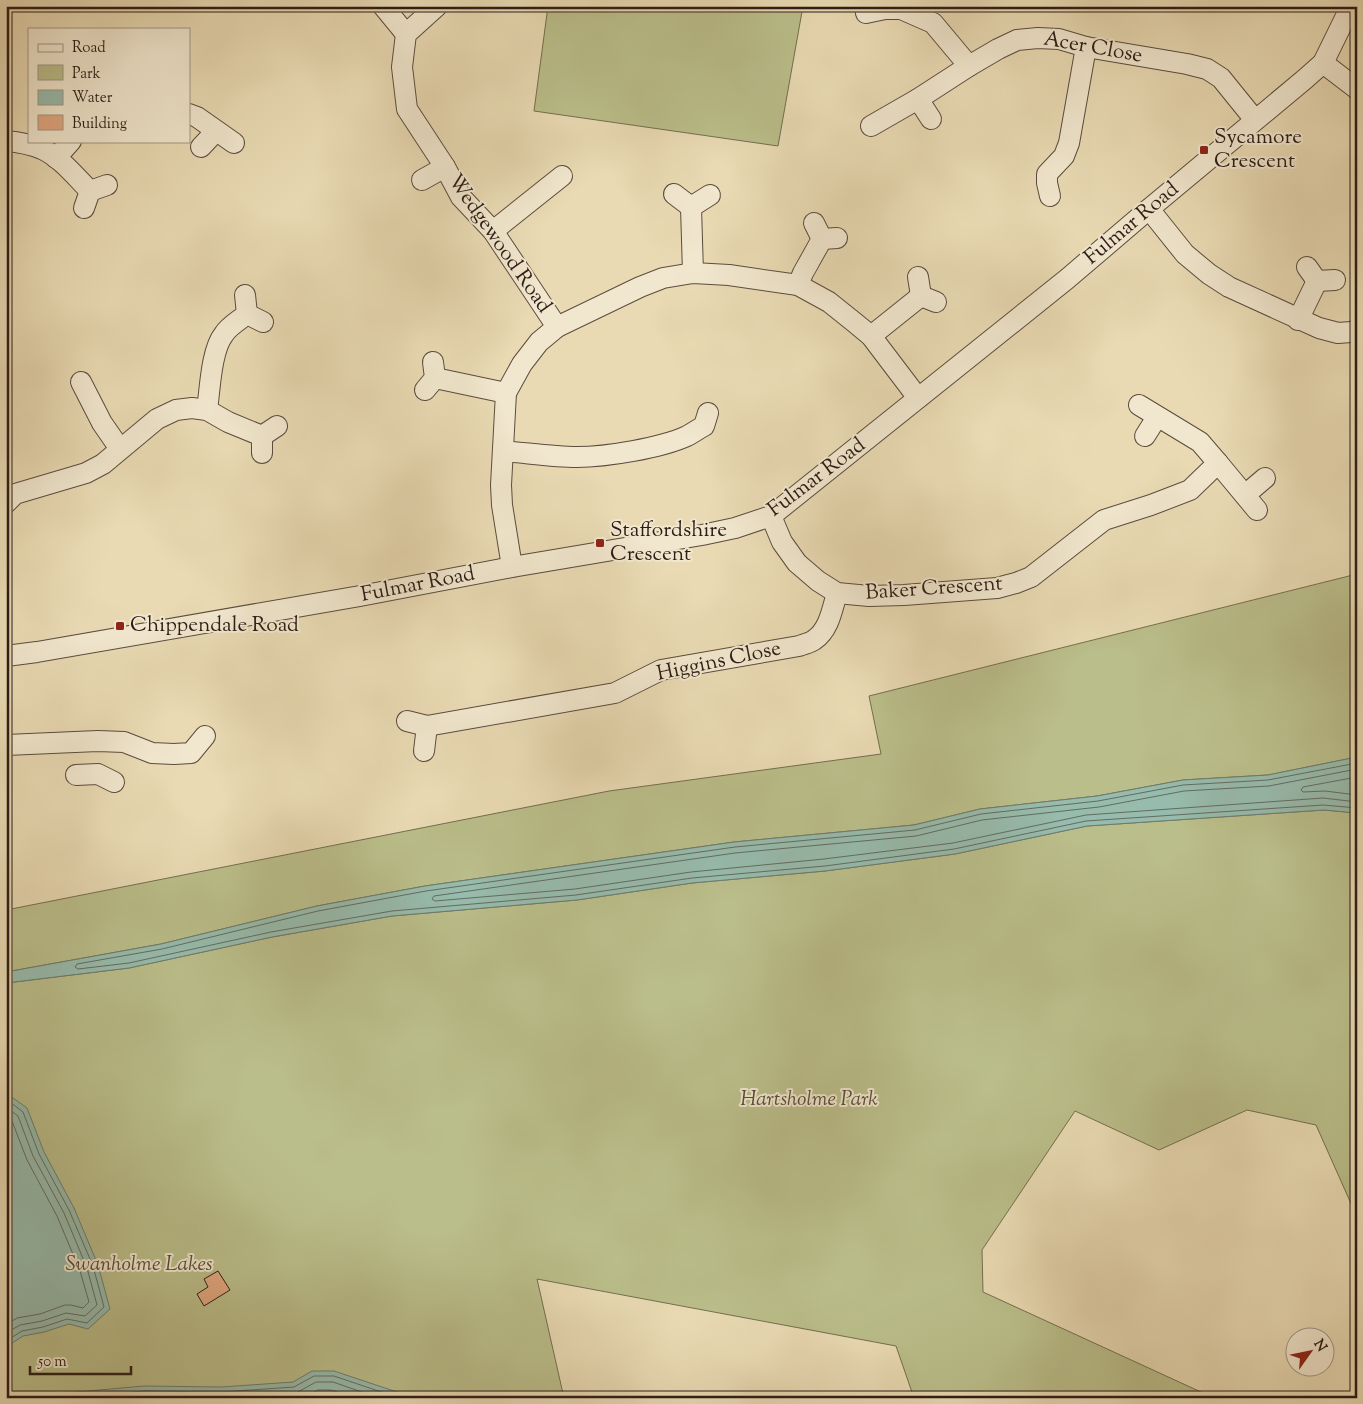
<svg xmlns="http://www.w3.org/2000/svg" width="1363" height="1404" font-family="'Sorts Mill Goudy',serif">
  <rect width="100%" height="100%" fill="#e9dab3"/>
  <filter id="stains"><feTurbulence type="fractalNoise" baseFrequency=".004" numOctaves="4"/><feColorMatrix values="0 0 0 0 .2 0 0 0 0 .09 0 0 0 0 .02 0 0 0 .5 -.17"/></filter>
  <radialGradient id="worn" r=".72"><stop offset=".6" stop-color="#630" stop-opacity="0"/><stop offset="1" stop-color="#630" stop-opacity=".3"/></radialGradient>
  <g fill="#babe8a" stroke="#736e50">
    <path d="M548,6h255l-25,140 -244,-35z"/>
    <path d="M1357,574v183l-89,18 -85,5 -86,16 -117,13 -66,16 -180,17 -309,44 -108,20 -156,38 -155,28v-62l603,-119 272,-37 -12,-58z"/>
    <path d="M1324,810l33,3v404l-41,-92 -69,-15 -88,40 -84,-39 -93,139 1,42 231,106h-300l-18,-52 -359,-67 27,119h-558v-415l123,-15 143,-31 120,-21 185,-16 115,-17 133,-12 130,-17 132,-28z"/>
  </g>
  <g fill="#97bbac" stroke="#6c7c70">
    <path d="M1357,757v56l-33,-3 -237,16 -132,28 -130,17 -133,12 -115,17 -185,16 -120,21 -143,31 -123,15v-11l155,-28 156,-38 108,-20 309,-44 180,-17 66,-16 117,-13 86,-16 85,-5z"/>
    <path d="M6,1093l21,15 17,44 30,56 24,57 12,44 -22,20 -19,-5 -25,8 -21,4 -17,11z"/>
    <path d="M312,1371h22l81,27h-374l2,-3 101,-9 78,1 71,-5z"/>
  </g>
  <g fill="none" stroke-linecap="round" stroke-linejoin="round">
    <g stroke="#626c62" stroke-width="1">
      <path d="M1357,763l-89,17 -85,5 -85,16 -117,13 -66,16 -180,17 -309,44 -108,20 -156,38 -85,15 -2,3 3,2 51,-6 142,-31 121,-21 184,-16 116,-17 133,-12 129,-17 132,-28 237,-16 34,3"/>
      <path d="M1357,769l-88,17 -85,5 -85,16 -117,13 -66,16 -181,17 -301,43 -2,3 3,2 140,-12 116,-17 133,-13 129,-16 133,-28 237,-17 34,4"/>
      <path d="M1357,777l-54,10 -2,3 2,2 22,-1 32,4"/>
      <path d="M6,1099l17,13 16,42 30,56 24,56 11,41 -17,16 -20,-4 -24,8 -21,4 -16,10"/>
      <path d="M6,1107l12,9 15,40 31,57 23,55 10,37 -12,11 -19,-3 -24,8 -22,4 -14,8"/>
      <path d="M6,1116l6,5 15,39 30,56 23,55 9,31 -6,6 -12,-3h-6l-25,9 -23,4 -11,7"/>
      <path d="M70,1398l74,-7 78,1 72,-5 20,-11h20l65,22"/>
      <path d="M134,1398h81"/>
      <path d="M224,1398l72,-5 20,-11h17l46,16"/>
      <path d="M304,1398l14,-8h13l24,8"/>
    </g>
  </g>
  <path fill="#e1a780" stroke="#2c1d17" d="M218,1271l12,19 -26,16 -7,-12 11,-7 -4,-8z"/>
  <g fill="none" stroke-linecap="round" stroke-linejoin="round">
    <defs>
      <g id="minor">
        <path d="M383,6l23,28"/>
        <path d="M437,6l-31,28 -4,33 5,42 38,58 16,30 32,34 64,96"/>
        <path d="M866,13l19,-4h16l32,14 36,43"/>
        <path d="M1323,63l34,26"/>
        <path d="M918,99l13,20"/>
        <path d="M189,114l8,3 37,26"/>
        <path d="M871,126l47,-27 51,-33 29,-17 19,-9 21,-2 21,1 27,8 101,17 20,5 14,9 34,42"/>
        <path d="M6,141c12,1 24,3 36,8 18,8 34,28 48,42"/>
        <path d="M201,147l15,-16"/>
        <path d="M56,158l15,-17"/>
        <path d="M422,180l23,-13"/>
        <path d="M674,194l17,13 19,-12"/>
        <path d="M1050,196l-3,-13v-9l17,-18 5,-13 17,-96"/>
        <path d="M691,207l2,66"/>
        <path d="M84,208l6,-17 17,-6"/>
        <path d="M1149,209l36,45 24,20 20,13 90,41 19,5 13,-1 6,-2"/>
        <path d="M814,223l8,16 15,-1"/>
        <path d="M493,231l69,-55"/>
        <path d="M1307,267l10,14 18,-1"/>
        <path d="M918,277l3,19 15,6"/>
        <path d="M798,285l5,-12 19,-34"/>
        <path d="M245,295l2,19 16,8"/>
        <path d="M1298,320l19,-39"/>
        <path d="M871,336l50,-40"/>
        <path d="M435,378l71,15"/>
        <path d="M81,382l21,41 18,26"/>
        <path d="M425,390l10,-12 -2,-16"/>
        <path d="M207,410c3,-20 4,-60 17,-76 5,-8 16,-14 23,-20"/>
        <path d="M1145,436l12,-19"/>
        <path d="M503,451c25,2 50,6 74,6 29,0 84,-9 110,-21 6,-3 11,-7 17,-10l4,-13"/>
        <path d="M262,453v-17l15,-10"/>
        <path d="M1218,463l39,47"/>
        <path d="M1245,495l20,-17"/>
        <path d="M6,503l9,-9 71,-21 17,-9 54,-45 19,-9 16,-2 15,2 21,12 34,14"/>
        <path d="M771,516l11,26 15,21 21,18 19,12 32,3 35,-1 93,-7 19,-5 15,-6 73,-57 47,-15 39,-15 28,-27 -18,-21 -61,-37"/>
        <path d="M512,567l-10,-62 -1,-20 5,-92 16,-29 17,-22 18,-15 83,-40 23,-9 30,-5 36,2 69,10 31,17 25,20 17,14 47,62"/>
        <path d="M6,656l31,-4 323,-56 152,-29 190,-32 33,-7 36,-12 296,-237 82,-70 156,-130 18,-16 28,-57"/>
        <path d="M407,721l20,5 188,-33 46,-23 138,-24c5,-2 11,-3 15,-6 15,-10 18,-30 23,-47"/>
        <path d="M6,745l92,-4 26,1 28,11 22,1 17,-1 14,-17"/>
        <path d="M424,751l3,-25"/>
        <path d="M76,775l22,-1 16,8"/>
      </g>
    </defs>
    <use href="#minor" stroke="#5b4c3e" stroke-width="22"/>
    <use href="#minor" stroke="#f1e7ce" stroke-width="20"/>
  </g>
  <g fill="#8f2418" stroke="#f1e7ce" stroke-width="2">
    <rect x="1199" y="145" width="10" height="10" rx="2.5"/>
    <rect x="595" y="538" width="10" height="10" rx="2.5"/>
    <rect x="115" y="621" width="10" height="10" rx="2.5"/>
  </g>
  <g text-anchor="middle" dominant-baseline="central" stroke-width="4" stroke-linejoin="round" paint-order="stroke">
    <g font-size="21" fill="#2c1d17" stroke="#f1e7ce">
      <text transform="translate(1093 48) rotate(10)">Acer Close</text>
      <text transform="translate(1132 224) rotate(-40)">Fulmar Road</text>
      <text transform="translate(499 244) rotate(55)">Wedgewood Road</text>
      <text transform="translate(817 478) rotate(-37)">Fulmar Road</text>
      <text transform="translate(418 585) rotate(-11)">Fulmar Road</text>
      <text transform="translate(934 589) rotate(-4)">Baker Crescent</text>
      <text transform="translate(719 662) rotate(-12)">Higgins Close</text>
    </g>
    <g font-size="21" fill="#2c1d17" stroke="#f1e7ce" text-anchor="start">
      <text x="1214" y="138">Sycamore<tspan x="1214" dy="24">Crescent</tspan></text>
      <text x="610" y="531">Staffordshire<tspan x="610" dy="24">Crescent</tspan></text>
      <text x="130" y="626">Chippendale Road</text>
    </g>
    <g font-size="21" font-style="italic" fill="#574d3a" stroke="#f1e7ce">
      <text x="809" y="1100">Hartsholme Park</text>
      <text x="139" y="1265">Swanholme Lakes</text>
    </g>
  </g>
  <rect width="1363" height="1404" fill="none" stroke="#e9dab3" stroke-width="25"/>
  <rect x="8" y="8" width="1348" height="1389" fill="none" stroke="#2c1d17" stroke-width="2.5"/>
  <rect x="12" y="12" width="1338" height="1379" fill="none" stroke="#2c1d17"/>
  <rect x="28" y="28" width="162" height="115" fill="#f1e7ce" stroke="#a29685"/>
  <rect x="38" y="44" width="25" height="8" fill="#f1e7ce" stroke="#a29685"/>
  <text x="72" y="52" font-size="15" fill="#2c1d17">Road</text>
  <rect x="38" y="65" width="25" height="15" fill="#babe8a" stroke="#a29685"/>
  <text x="72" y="78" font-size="15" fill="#2c1d17">Park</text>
  <rect x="38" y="90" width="25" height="15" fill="#97bbac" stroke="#a29685"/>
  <text x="72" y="102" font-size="15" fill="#2c1d17">Water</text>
  <rect x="38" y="115" width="25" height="15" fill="#e1a780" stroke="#a29685"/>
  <text x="72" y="128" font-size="15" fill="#2c1d17">Building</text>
  <g transform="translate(1310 1352) rotate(57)"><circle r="24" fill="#f1e7ce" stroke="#a29685"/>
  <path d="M0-4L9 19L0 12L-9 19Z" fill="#8f2418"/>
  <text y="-8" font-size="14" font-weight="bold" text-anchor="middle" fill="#2c1d17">N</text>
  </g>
  <path d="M30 1366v8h101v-8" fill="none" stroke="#2c1d17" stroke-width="2.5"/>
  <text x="38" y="1366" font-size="15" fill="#2c1d17" stroke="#f1e7ce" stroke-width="4" paint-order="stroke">50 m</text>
  <rect width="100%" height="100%" filter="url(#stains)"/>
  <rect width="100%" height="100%" fill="url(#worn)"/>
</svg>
